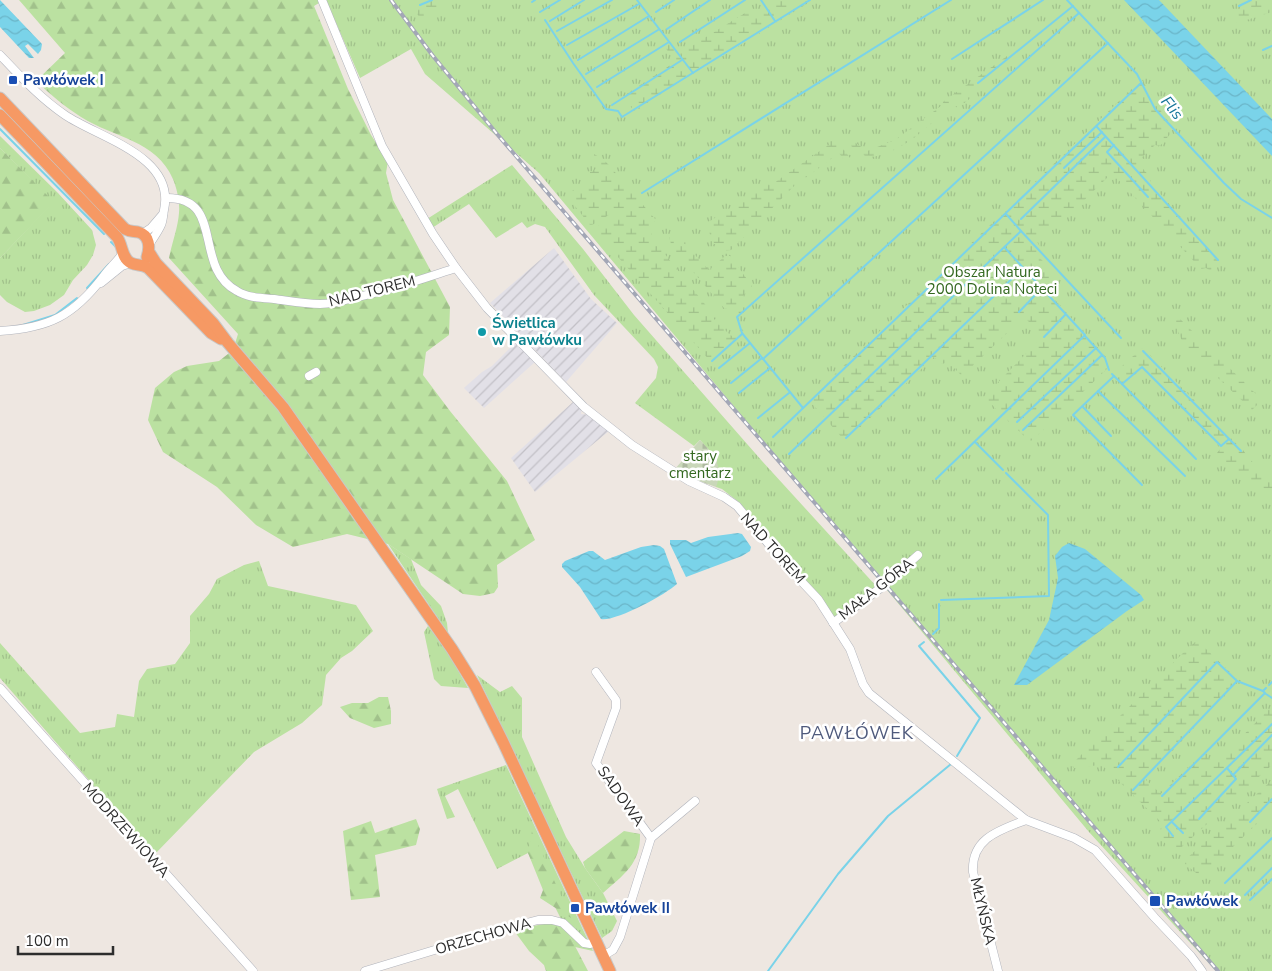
<svg xmlns="http://www.w3.org/2000/svg" width="1272" height="971" font-family="'Nunito Sans',sans-serif">
  <defs>
    <pattern id="industrial-furrows" width="10" height="10" patternUnits="userSpaceOnUse" patternTransform="scale(1.25)"><rect width="10" height="10" fill="#e2e0e7"/><path d="M-1 1l2-2M0 10L10 0M9 11l2-2" fill="none" stroke="#c2c0c6"/></pattern>
    <pattern id="grass-tufts" width="24" height="20" patternUnits="userSpaceOnUse" patternTransform="scale(1.25)"><rect width="24" height="20" fill="#bbe1a1"/><path d="M3 7l-1-3M5 7V3M7 7l1-3M15 17l-1-3M17 17v-4M19 17l1-3" fill="none" stroke="#a1c18b"/></pattern>
    <pattern id="forest-firs" width="22" height="20" patternUnits="userSpaceOnUse" patternTransform="scale(1.25)"><rect width="22" height="20" fill="#bbe1a1"/><path d="M5 1l3.5 6h-7zM16 11l3.5 6h-7z" fill="#a1c18b"/></pattern>
    <pattern id="wetland-marsh" width="20" height="14" patternUnits="userSpaceOnUse" patternTransform="scale(1.25)"><rect width="20" height="14" fill="#bbe1a1"/><path d="M1 5h8M5 5V1M11 12h8M15 12V8" fill="none" stroke="#a1c18b"/></pattern>
    <pattern id="cemetery-stones" width="16" height="16" patternUnits="userSpaceOnUse" patternTransform="scale(1.25)"><rect width="16" height="16" fill="#c9d7b9"/><path d="M2 7V4a2 2 0 0 1 4 0v3zM10 15v-3a2 2 0 0 1 4 0v3z" fill="#adb99f"/></pattern>
    <pattern id="water-waves" width="16" height="10" patternUnits="userSpaceOnUse" patternTransform="scale(1.25)"><rect width="16" height="10" fill="#7ad3e9"/><path d="M0 5q4-4 8 0t8 0" fill="none" stroke="#6ab5c8"/></pattern>
  </defs>
  <rect width="100%" height="100%" fill="#eee7e1"/>
  <g fill="url(#industrial-furrows)">
    <path d="M554,248l37,51 26,24 -51,59 -76,-79z"/>
    <path d="M516,342l19,20 -51,46 -20,-20 18,-16 10,-6z"/>
    <path d="M573,402l9,6 -1,6 10,1 18,16 -74,61 -24,-34z"/>
  </g>
  <g fill="url(#grass-tufts)">
    <path d="M326,0h946v971h-56l-127,-139 -550,-659 -114,-99 -14,-25 -51,29z"/>
    <path d="M0,136l58,57 34,37 4,15 -3,10 -6,10 -14,15 -9,15 -14,10 -16,6 -9,1 -18,-10 -7,-7v-37l53,-56 -53,-54z"/>
    <path d="M512,165l71,84 51,66 128,146 115,126 -44,32 -93,-116 -18,-14 -6,-2 1,-28 -17,-19 -6,6 -59,-43 21,-25 2,-11 -4,-8 -60,-64 -49,-68 -10,-3 -8,4 -5,-6 -26,16 -27,-34 -37,24 -5,-9z"/>
    <path d="M388,544l23,15 10,26 20,21 6,17 1,10z"/>
    <path d="M259,561l9,25 88,19 17,26 -21,20 -11,7 -15,17 -4,30 -20,18 -48,29 -100,103 -154,-177v-35l80,90 35,-6 2,-13 17,3 5,-36 8,-12 28,-5 15,-21v-27l19,-22 8,-15 27,-14z"/>
    <path d="M428,626l18,23 22,39 -27,-2 -7,-7 -10,-47z"/>
    <path d="M477,675l23,17 12,-6 10,12v39l44,100 19,31 18,25 14,28 -5,10 -10,7z"/>
    <path d="M506,765l87,186 -18,-4 -47,-94 -31,16 -39,-80 -13,7 10,21 -8,2 -10,-30z"/>
  </g>
  <g fill="url(#forest-firs)">
    <path d="M19,0h305l-10,6 34,83 23,46 17,26 -2,12 7,27 57,107 -1,28 -23,17 -3,23 27,36 57,70 28,59 -38,25 1,22 -4,6 -14,3 -17,-2 -75,-50 -41,-10 -54,13 -37,-22 -39,-38 -54,-35 -15,-32 7,-32 19,-16 13,-6 32,-5 14,-11 5,-16 -69,-76c3,-15 9,-31 10,-45 1,-11 -2,-24 -6,-34 -17,-39 -59,-41 -92,-62 -16,-10 -31,-23 -45,-36l29,-28z"/>
    <path d="M0,148l54,54 -54,56z"/>
    <path d="M379,697h9l3,14v13l-17,4 -24,-10 -10,-11 12,-4h16z"/>
    <path d="M416,819l4,10 -4,16 -41,10 5,42 -29,3 -8,-69 28,-10 4,12z"/>
    <path d="M532,831l39,87 -31,-20 3,-8 -15,-37z"/>
    <path d="M624,831l16,3c1,30 -17,41 -37,59l-18,-25 -2,-6z"/>
    <path d="M550,923l15,4 23,44h-42l-2,-6 -15,-14 -14,-19 12,-5z"/>
  </g>
  <g fill="url(#wetland-marsh)">
    <path d="M409,0h46l-33,18 -3,-1z"/>
    <path d="M765,0h48l-179,111 -9,-12v-4l50,-33 -12,-18 7,-4 10,13 65,-40h7l16,-8z"/>
    <path d="M1257,0h15v12l-35,11 -5,-4 7,-9z"/>
    <path d="M1007,56h2v2l-30,26 -19,12 9,-3 4,3 -15,12 -5,-3 -2,1c-23,20 -49,48 -81,51 -10,0 -14,-14 -30,-13l10,14v3l-4,2 -7,-10 -32,24 -5,1 -71,72 -6,1 -3,-6 -8,-1 -7,-17v-4l61,-39 3,1 66,-46h13l17,12 28,-11 46,-34 3,-5z"/>
    <path d="M1141,80h1l26,41 -1,3 5,8 -12,14 -5,-1 -18,17 14,16 -1,4 71,81 -9,9 -6,-4 -5,1 -89,-96 -46,45 -7,1 -23,21 7,12 -4,5 20,21 -11,14 59,66 4,7 -78,75 -4,1 -45,-44 59,-61 -19,-19 -62,59 -14,-14 -6,2 -8,-7 -87,83h-3l-35,-40v-1z"/>
    <path d="M594,154l7,4 7,6 48,56 -8,8 12,20 52,65 2,6 16,16 2,1 10,-7 3,4 -32,29h-2l-117,-132 1,-2 24,-15v-4l-27,16h-2l-23,-29v-2l23,-14v-8l12,-6 -8,-8z"/>
    <path d="M671,235l11,6 27,29 16,-14h5l22,30 -10,12 7,1 5,5 -15,12 -9,-6 -6,-2 -52,-61 -3,-10z"/>
    <path d="M1179,318l83,82 -10,10 -68,-64 -10,-25z"/>
    <path d="M1142,348l2,1 99,101c8,12 17,20 29,28v14l-5,5 -22,-19 -6,1 -22,-24v-2l4,-5 -78,-79 -22,16 -10,-9z"/>
    <path d="M1198,643l4,2 36,35 -92,100 14,13h2l40,-39 4,1 7,8 4,-1 52,-53h3v56l-98,89 -15,-18 3,-13 -59,-57 -3,-1 -26,3 -2,-2v-2l120,-120z"/>
    <path d="M1272,780v29l-68,66 -4,1 -15,-12v-4z"/>
  </g>
  <path fill="url(#cemetery-stones)" d="M700,440c14,15 24,26 16,47l-25,-9 -16,-9z"/>
  <g fill="url(#water-waves)">
    <path d="M0,0l42,44 -1,6 -3,4 -10,-10 -3,2 9,12h-5l-29,-31z"/>
    <path d="M1124,0h35l113,119v37z"/>
    <path d="M738,533l4,1 9,13 -1,4 -8,5 -56,21 -16,-33v-4h16l5,3 17,-6z"/>
    <path d="M1069,543l16,6 56,46 3,5 -17,11 -100,74h-13l35,-65 9,-42 -3,-22 7,-9z"/>
    <path d="M654,545l6,1 4,3 13,35c-12,11 -62,38 -76,35l-21,-32 -18,-20v-3l3,-3 24,-10h4l12,9 36,-13z"/>
  </g>
  <g fill="none" stroke-linecap="round" stroke-linejoin="round">
    <g stroke="#7ad3e9" stroke-width="2">
      <path d="M637,0l56,73"/>
      <path d="M761,0l14,21"/>
      <path d="M1067,0l70,74 18,35 69,74 17,16 31,19"/>
      <path d="M532,2l3,-2"/>
      <path d="M420,5l12,-5"/>
      <path d="M1239,6l12,-6"/>
      <path d="M540,12l20,-12"/>
      <path d="M656,12l18,-12"/>
      <path d="M545,20l28,43 33,46 12,2 4,6 188,-117"/>
      <path d="M550,21l34,-21"/>
      <path d="M667,29l43,-29"/>
      <path d="M557,31l55,-31"/>
      <path d="M680,42l65,-42"/>
      <path d="M567,45l72,-41"/>
      <path d="M1263,50l9,-4"/>
      <path d="M952,59l91,-59"/>
      <path d="M578,60l71,-44"/>
      <path d="M586,74l72,-44"/>
      <path d="M978,83l95,-77"/>
      <path d="M597,87l72,-45"/>
      <path d="M612,105l70,-45"/>
      <path d="M1097,127l121,133"/>
      <path d="M0,129l104,105"/>
      <path d="M1114,145l-7,7 41,45"/>
      <path d="M1064,168l38,-36"/>
      <path d="M642,193l309,-193"/>
      <path d="M1021,219l84,-82"/>
      <path d="M1021,231l100,107"/>
      <path d="M111,242l5,5"/>
      <path d="M87,288l22,-24"/>
      <path d="M1019,312l22,-23"/>
      <path d="M23,325l32,-10 22,-17"/>
      <path d="M1085,336l20,22 4,12"/>
      <path d="M1044,337l21,-22"/>
      <path d="M1143,351l98,100"/>
      <path d="M763,359l345,-316"/>
      <path d="M712,361l30,-27"/>
      <path d="M719,368l31,-25"/>
      <path d="M1112,374l10,10 20,-17 79,79 8,-7"/>
      <path d="M1114,376l-41,39 69,70"/>
      <path d="M731,383l31,-25"/>
      <path d="M1122,384l74,75"/>
      <path d="M1098,391l87,85"/>
      <path d="M739,393l31,-25"/>
      <path d="M1083,407l28,29"/>
      <path d="M803,408l-61,-75 -5,-16 342,-304"/>
      <path d="M758,418l31,-25"/>
      <path d="M1017,422l79,-74"/>
      <path d="M1023,430l79,-75"/>
      <path d="M773,437l368,-354"/>
      <path d="M846,438l177,-170"/>
      <path d="M975,442l28,28"/>
      <path d="M789,454l232,-223 -15,-17"/>
      <path d="M936,479l149,-144 -80,-87"/>
      <path d="M941,600l108,-4 -1,-81 -42,-42"/>
      <path d="M933,634l6,-6v-24"/>
      <path d="M924,642l-5,4 61,72 -23,38"/>
      <path d="M1269,685l3,-3"/>
      <path d="M1266,694l6,4"/>
      <path d="M1118,767l99,-105 20,19"/>
      <path d="M1233,775l39,-40"/>
      <path d="M1133,790l104,-109 26,10"/>
      <path d="M1162,796l103,-103 -2,-2 3,-3"/>
      <path d="M1199,819l37,-40 -9,-11"/>
      <path d="M1172,822l11,11"/>
      <path d="M1250,822l22,-23"/>
      <path d="M1173,836l-7,-9 106,-103"/>
      <path d="M1225,883l47,-45"/>
      <path d="M1245,895l27,-27"/>
      <path d="M1250,900l22,-21"/>
      <path d="M768,971l70,-97 50,-58 63,-52"/>
    </g>
    <defs>
      <g id="minor">
        <path d="M322,0l60,146 51,88 23,34 31,40 97,99 48,38 57,36 35,16 13,9 49,59 32,34 32,50 13,35 6,9 157,127 48,18 21,12 60,68 36,38 11,15"/>
        <path d="M0,55c20,21 40,43 65,60 34,23 111,41 99,95 -1,5 -1,11 -3,15 -3,7 -8,13 -12,20"/>
        <path d="M166,198c60,-1 26,69 71,93 11,7 25,7 37,8 15,2 30,5 46,5 11,0 23,-3 33,-6 35,-7 69,-19 103,-30"/>
        <path d="M142,234l9,-6 12,-14"/>
        <path d="M101,283l21,-17 9,-3"/>
        <path d="M0,331c49,-3 73,-15 103,-54 6,-9 14,-15 20,-24"/>
        <path d="M309,376l7,-4"/>
        <path d="M833,623l49,-36 36,-32"/>
        <path d="M596,672l20,28v8l-20,55 55,75"/>
        <path d="M0,688l253,283"/>
        <path d="M603,956l10,-6 7,-13 31,-99 44,-37"/>
        <path d="M365,971l139,-42 34,-9h14l11,3 21,20 6,1 5,-2"/>
        <path d="M998,971l-25,-99c-2,-34 27,-42 53,-52"/>
      </g>
      <g id="highway">
        <path d="M0,98l125,131c5,3 8,2 13,3 12,3 12,16 9,25"/>
        <path d="M0,115l117,122c6,8 4,21 14,26 6,3 11,1 17,5l63,65 10,6"/>
        <path d="M149,252l7,11 57,60 15,20 55,64 169,242 23,37 28,56 107,229"/>
      </g>
    </defs>
    <use href="#minor" stroke="#b1b4bc" stroke-width="9"/>
    <use href="#highway" stroke="#c8c8c8" stroke-width="13"/>
    <use href="#minor" stroke="#fff" stroke-width="8"/>
    <use href="#highway" stroke="#f69964" stroke-width="11"/>
    <defs>
      <path id="rail" d="M391,0l42,56 64,78 721,837"/>
    </defs>
    <use href="#rail" stroke="#a3a7b6" stroke-width="4"/>
    <use href="#rail" stroke="#fff" stroke-width="2" stroke-dasharray="5.5" stroke-linecap="butt"/>
  </g>
  <g fill="#1a4fb4" stroke="#fff" stroke-width="2">
    <rect x="8" y="75" width="10" height="10" rx="2.5"/>
    <rect x="1149" y="895" width="12" height="12" rx="2.5"/>
    <rect x="570" y="903" width="10" height="10" rx="2.5"/>
  </g>
  <circle fill="#0f9aa8" stroke="#fff" stroke-width="2" cx="482" cy="332" r="5"/>
  <g text-anchor="middle" dominant-baseline="central" stroke-width="5" stroke-linejoin="round" paint-order="stroke">
    <g font-size="15" font-weight="bold" fill="#164399" stroke="#fff" text-anchor="start">
      <text x="23" y="80">Pawłówek I</text>
      <text x="1166" y="901">Pawłówek</text>
      <text x="585" y="908">Pawłówek II</text>
    </g>
    <g font-size="15" fill="#33681f" stroke="#fff">
      <text x="992" y="272">Obszar Natura<tspan x="992" dy="17">2000 Dolina Noteci</tspan></text>
      <text x="700" y="456">stary<tspan x="700" dy="17">cmentarz</tspan></text>
    </g>
    <g font-size="15" fill="#2d2d2d" stroke="#fff">
      <text transform="translate(372 291) rotate(-14)">NAD TOREM</text>
      <text transform="translate(773 548) rotate(48)">NAD TOREM</text>
      <text transform="translate(876 589) rotate(-38)">MAŁA GÓRA</text>
      <text transform="translate(621 796) rotate(55)">SADOWA</text>
      <text transform="translate(126 830) rotate(48)">MODRZEWIOWA</text>
      <text transform="translate(983 911) rotate(77)">MŁYŃSKA</text>
      <text transform="translate(483 936) rotate(-16)">ORZECHOWA</text>
    </g>
    <g font-size="15" font-weight="bold" fill="#0d838f" stroke="#fff" text-anchor="start">
      <text x="492" y="323">Świetlica<tspan x="492" dy="17">w Pawłówku</tspan></text>
    </g>
    <g font-size="16" font-style="italic" fill="#157599" stroke="#fff">
      <text transform="translate(1172 108) rotate(51)">Flis</text>
    </g>
    <g font-size="18" letter-spacing="1" fill="#4f5a7c" stroke="#fff">
      <text x="857" y="733">PAWŁÓWEK</text>
    </g>
  </g>
  <path d="M18 946v8h95v-8" fill="none" stroke="#2d2d2d" stroke-width="2.5"/>
  <text x="25" y="946" font-size="15" fill="#2d2d2d" stroke="#ffffff" stroke-width="4" paint-order="stroke">100 m</text>
</svg>
